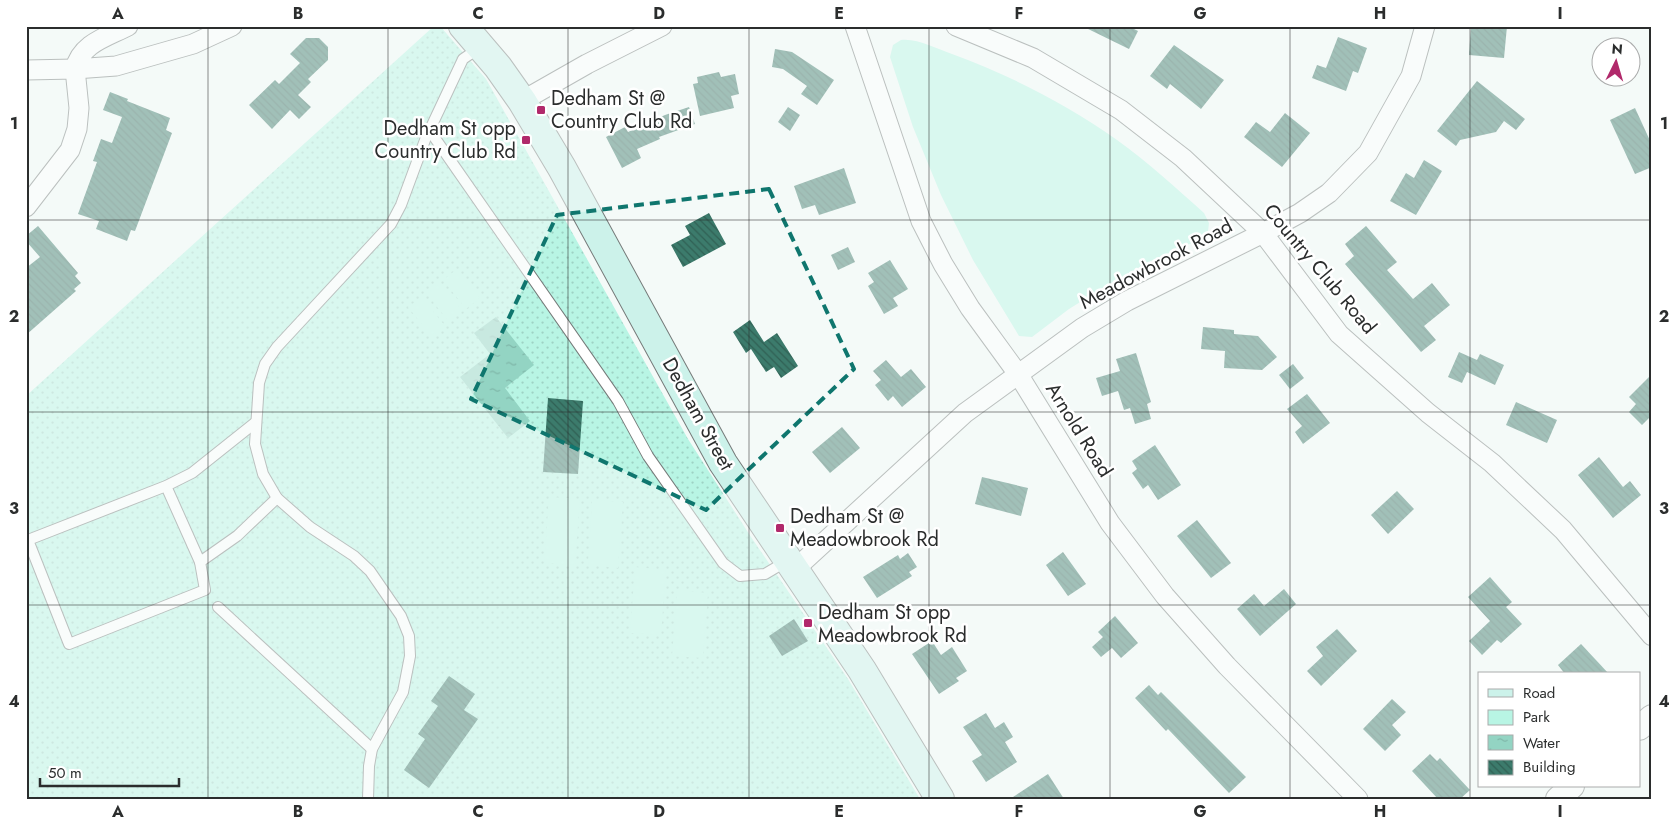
<svg xmlns="http://www.w3.org/2000/svg" width="1678" height="825" font-family="Jost,sans-serif">
  <defs>
    <pattern id="grass-dots" width="8" height="8" patternUnits="userSpaceOnUse" patternTransform="scale(1.25)"><rect width="8" height="8" fill="#b8f5e4"/><path d="M2 2h.1M6 6h.1" fill="none" stroke="#9ed2c4" stroke-width="1.8" stroke-linecap="round"/></pattern>
    <pattern id="water-ripples" width="26" height="14" patternUnits="userSpaceOnUse" patternTransform="scale(1.25)"><rect width="26" height="14" fill="#93d4c3"/><path d="M2 4q2-2 4 0t4 0M15 11q2-2 4 0t4 0" fill="none" stroke="#7fb6a8"/></pattern>
    <pattern id="building-back-hatch" width="6" height="6" patternUnits="userSpaceOnUse" patternTransform="scale(1.25)"><rect width="6" height="6" fill="#3c7b6c"/><path d="M-1 5l2 2M0 0l6 6M5-1l2 2" fill="none" stroke="#306054"/></pattern>
  </defs>
  <rect width="100%" height="100%" fill="#f4faf8"/>
  <path fill="url(#grass-dots)" d="M434,26h6l46,53 202,360 63,98 97,142 72,120h-894v-403z"/>
  <g fill="#b8f5e4">
    <path d="M901,40c16,-2 36,9 51,14 57,21 115,50 165,86 31,22 59,48 87,73l5,10 -1,8 -7,8 -50,22 -37,20 -45,28 -37,28 -13,-1 -46,-76 -32,-65 -28,-68 -23,-70 3,-12z"/>
    <path d="M457,269l23,29 -14,11 -23,-29z"/>
    <path d="M440,283l23,28 -14,11 -23,-29z"/>
    <path d="M422,297l23,29 -14,10 -23,-29z"/>
    <path d="M549,497l31,2 -5,66 -31,-2z"/>
    <path d="M592,500l31,2 -5,66 -30,-3z"/>
    <path d="M635,567l31,3 -5,65 -31,-2z"/>
    <path d="M677,590l31,3 -5,65 -31,-2z"/>
  </g>
  <path fill="url(#water-ripples)" d="M496,317l38,48 -29,23 25,33 -22,17 -48,-61 30,-23 -16,-21z"/>
  <g fill="url(#building-back-hatch)">
    <path d="M1082,26h46l10,5 -9,18z"/>
    <path d="M1471,26h36l-3,32 -35,-3z"/>
    <path d="M1338,37l29,11 -9,25 -5,-2 -7,20 -34,-13 5,-13 9,3z"/>
    <path d="M306,38h13l9,9v13l-20,19 3,3 -13,13 13,12 -12,12 -9,-9 -18,19 -23,-24 26,-25 4,4 21,-21 -10,-9z"/>
    <path d="M1174,45l50,35 -23,29 -31,-25 -3,5 -17,-13z"/>
    <path d="M775,49l17,3 42,28 -17,25 -16,-11 6,-8 -24,-17 -11,-2z"/>
    <path d="M719,72l2,5 14,-3 4,20 -8,2 3,12 -34,8 -7,-32 5,-1 -1,-6z"/>
    <path d="M1477,81l48,38 -9,11 -12,-9 -8,11 -36,8 -4,6 -19,-15z"/>
    <path d="M110,92l18,7 -1,2 43,17 -4,12 6,3 -37,98 -4,-1 -4,11 -31,-12 3,-8 -21,-7 19,-52 -4,-1 8,-22 11,4 10,-26 -19,-7z"/>
    <path d="M689,107l6,17 -36,13 1,2 -23,10 4,9 -19,10 -16,-31 19,-10 3,5 37,-17z"/>
    <path d="M788,107l12,8 -10,16 -12,-9z"/>
    <path d="M1635,108l17,37v22l-17,7 -25,-54z"/>
    <path d="M1285,113l25,20 -28,34 -38,-30 12,-15 14,10z"/>
    <path d="M1424,160l18,11 -26,44 -26,-14 16,-28 8,5z"/>
    <path d="M844,168l12,35 -37,12 -4,-10 -13,4 -8,-23z"/>
    <path d="M709,213l17,31 -43,23 -12,-22 19,-10 -5,-9z"/>
    <path d="M38,226l40,47 -3,3 6,7 -7,6 2,2 -50,44v-67l14,-11 -14,-16v-5z"/>
    <path d="M1366,226l31,36 -10,8 26,29 19,-16 18,22 -26,21 12,14 -15,12 -76,-88 9,-8 -9,-12z"/>
    <path d="M848,247l7,15 -17,8 -7,-15z"/>
    <path d="M890,260l18,29 -15,9 5,8 -14,8 -16,-28 6,-4 -6,-9z"/>
    <path d="M750,320l14,22 13,-9 21,33 -17,12 -7,-11 -8,5 -15,-23 -5,4 -13,-21z"/>
    <path d="M1203,327l31,3v4l24,2 19,21 -15,13 -38,-2 1,-17 -24,-2z"/>
    <path d="M1459,352l18,8 3,-6 24,11 -9,20 -28,-13 -5,11 -14,-6z"/>
    <path d="M1136,353l15,49 -4,2 4,15 -16,5 -5,-16 -6,2 -6,-19 -16,5 -6,-18 24,-7 -4,-12z"/>
    <path d="M886,360l15,17 10,-8 15,18 -24,20 -9,-11 -5,5 -13,-16 6,-5 -8,-9z"/>
    <path d="M1293,364l11,14 -14,11 -11,-14z"/>
    <path d="M1652,374v46l-3,-2 -7,7 -13,-13 7,-8 -7,-7z"/>
    <path d="M1307,394l23,29 -27,21 -8,-12 7,-6 -15,-17z"/>
    <path d="M548,398l35,3 -5,73 -35,-2z"/>
    <path d="M1516,402l41,18 -10,23 -41,-18z"/>
    <path d="M842,427l18,21 -30,25 -18,-21z"/>
    <path d="M1155,445l26,40 -23,15 -10,-15 -5,4 -11,-16 5,-4 -5,-8z"/>
    <path d="M1599,457l24,30 7,-6 11,14 -28,23 -35,-43z"/>
    <path d="M982,477l46,11 -7,28 -46,-12z"/>
    <path d="M1397,491l17,18 -26,25 -17,-19z"/>
    <path d="M1197,520l34,43 -20,15 -34,-42z"/>
    <path d="M1063,552l23,32 -18,12 -22,-31z"/>
    <path d="M908,553l9,14 -8,5 3,4 -35,22 -14,-21 35,-22 2,4z"/>
    <path d="M1490,577l22,25 -6,5 16,17 -21,19 -4,-3 -15,15 -13,-14 21,-20 -22,-24z"/>
    <path d="M1284,589l12,15 -36,32 -23,-27 17,-15 10,12z"/>
    <path d="M1115,616l23,27 -17,15 -9,-10 -11,9 -9,-10 11,-10 -5,-5z"/>
    <path d="M794,619l14,22 -26,15 -13,-20z"/>
    <path d="M1337,629l20,22 -36,35 -14,-15 16,-15 -7,-9z"/>
    <path d="M932,641l9,14 11,-8 15,24 -11,7 3,3 -20,13 -27,-40z"/>
    <path d="M1581,644l28,30h-44l-7,-9z"/>
    <path d="M449,676l26,18 -11,16 14,9 -49,69 -25,-18 21,-31 -7,-5 20,-28 -7,-5z"/>
    <path d="M1149,685l9,10 3,-3 85,85 -17,16 -61,-64 -2,2 -31,-33z"/>
    <path d="M1392,699l14,13 -14,13 9,10 -16,16 -22,-22z"/>
    <path d="M986,713l9,15 9,-6 9,15 -8,5 12,20 -31,20 -14,-21 10,-6 -19,-28z"/>
    <path d="M1430,754l7,7 3,-3 30,32 -10,9h-22l-26,-28z"/>
    <path d="M1048,774l16,25h-54z"/>
  </g>
  <g fill="none" stroke-linecap="round" stroke-linejoin="round">
    <defs>
      <g id="service">
        <path d="M430,131l188,270 30,55 75,107 17,13 25,-2 22,-13"/>
        <path d="M166,486l34,76 5,28 -136,54 -41,-104 138,-54 26,-13 64,-51"/>
        <path d="M200,562l37,-26 40,-38"/>
        <path d="M218,607l154,142"/>
        <path d="M368,799l1,-33 3,-17 31,-57 7,-36 -1,-20 -8,-20 -31,-45 -16,-15 -44,-29 -33,-29 -14,-24 -8,-30 4,-61 6,-19 12,-17 114,-123 10,-19 24,-65 38,-81 16,-11"/>
      </g>
      <g id="minor">
        <path d="M128,26c-21,11 -47,17 -53,43l41,-3 77,-22 39,-18"/>
        <path d="M855,26l66,195 22,43 27,44 48,66 92,149 55,73 62,70 131,133"/>
        <path d="M956,26l77,32 88,52 62,48 80,75 76,101 89,79 64,50 71,67 89,106"/>
        <path d="M26,70l49,-1 4,39 -2,21 -7,21 -44,57"/>
        <path d="M522,101l65,-37 75,-38"/>
        <path d="M794,570l171,-157 117,-85 45,-27 136,-68 37,-20 29,-20 39,-40 43,-77 14,-50"/>
      </g>
      <g id="tertiary">
        <path d="M1639,728l13,-11"/>
        <path d="M1558,799l14,-13"/>
      </g>
      <path id="secondary" d="M463,26l35,41 24,34 40,67 161,295 139,207 78,129"/>
    </defs>
    <use href="#service" stroke="#767b7a" stroke-width="12"/>
    <use href="#minor" stroke="#767b7a" stroke-width="21"/>
    <use href="#tertiary" stroke="#767b7a" stroke-width="26"/>
    <use href="#secondary" stroke="#767b7a" stroke-width="30"/>
    <use href="#service" stroke="#fff" stroke-width="10"/>
    <use href="#minor" stroke="#fff" stroke-width="19"/>
    <use href="#tertiary" stroke="#fff" stroke-width="24"/>
    <use href="#secondary" stroke="#ccf2ea" stroke-width="28"/>
  </g>
  <path d="M0 0H1678V825H0ZM769,189l85,180 -148,141 -235,-111 86,-184z" fill="#f4faf8" fill-opacity=".55" fill-rule="evenodd"/>
  <path fill="none" stroke="#0f766e" stroke-width="4" stroke-dasharray="10 6" stroke-linejoin="round" d="M769,189l85,180 -148,141 -235,-111 86,-184z"/>
  <path fill="none" stroke="#2b2d2d" stroke-width="1" stroke-opacity="0.55" d="M208,26v773M388,26v773M568,26v773M749,26v773M929,26v773M1110,26v773M1290,26v773M1470,26v773M26,220h1626M26,412h1626M26,605h1626"/>
  <g fill="#b1296b" stroke="#fff" stroke-width="2">
    <rect x="536" y="105" width="10" height="10" rx="2.5"/>
    <rect x="521" y="135" width="10" height="10" rx="2.5"/>
    <rect x="775" y="523" width="10" height="10" rx="2.5"/>
    <rect x="803" y="618" width="10" height="10" rx="2.5"/>
  </g>
  <g text-anchor="middle" dominant-baseline="central" stroke-width="5" stroke-linejoin="round" paint-order="stroke">
    <g font-size="20" fill="#2b2d2d" stroke="#fff" text-anchor="start">
      <text x="551" y="98">Dedham St @<tspan x="551" dy="23">Country Club Rd</tspan></text>
      <text x="516" y="128" text-anchor="end">Dedham St opp<tspan x="516" dy="23">Country Club Rd</tspan></text>
      <text x="790" y="516">Dedham St @<tspan x="790" dy="23">Meadowbrook Rd</tspan></text>
      <text x="818" y="612">Dedham St opp<tspan x="818" dy="23">Meadowbrook Rd</tspan></text>
    </g>
    <g font-size="20" fill="#2b2d2d" stroke="#fff">
      <text transform="translate(1156 264) rotate(-28)">Meadowbrook Road</text>
      <text transform="translate(1320 269) rotate(50)">Country Club Road</text>
      <text transform="translate(698 414) rotate(61)">Dedham Street</text>
      <text transform="translate(1079 430) rotate(58)">Arnold Road</text>
    </g>
  </g>
  <rect width="1678" height="825" fill="none" stroke="#ffffff" stroke-width="55"/>
  <rect x="1478" y="672" width="162" height="115" fill="#ffffff" stroke="#aaabab"/>
  <rect x="1488" y="689" width="25" height="8" fill="#ccf2ea" stroke="#aaabab"/>
  <text x="1523" y="698" font-size="15" fill="#2b2d2d">Road</text>
  <rect x="1488" y="710" width="25" height="15" fill="#b8f5e4" stroke="#aaabab"/>
  <text x="1523" y="722" font-size="15" fill="#2b2d2d">Park</text>
  <rect x="1488" y="735" width="25" height="15" fill="url(#water-ripples)" stroke="#aaabab"/>
  <text x="1523" y="748" font-size="15" fill="#2b2d2d">Water</text>
  <rect x="1488" y="760" width="25" height="15" fill="url(#building-back-hatch)" stroke="#aaabab"/>
  <text x="1523" y="772" font-size="15" fill="#2b2d2d">Building</text>
  <g transform="translate(1616 62) rotate(5)"><circle r="24" fill="#ffffff" stroke="#aaabab"/>
  <path d="M0-4L9 19L0 12L-9 19Z" fill="#b1296b"/>
  <text y="-8" font-size="14" font-weight="bold" text-anchor="middle" fill="#2b2d2d">N</text>
  </g>
  <path d="M40 778v8h139v-8" fill="none" stroke="#2b2d2d" stroke-width="2.5"/>
  <text x="48" y="778" font-size="15" fill="#2b2d2d" stroke="#ffffff" stroke-width="4" paint-order="stroke">50 m</text>
  <rect x="28" y="28" width="1622" height="770" fill="none" stroke="#2b2d2d" stroke-width="2"/>
  <g font-size="16" text-anchor="middle" font-weight="bold" fill="#2b2d2d">
    <text x="118" y="19">A</text>
    <text x="298" y="19">B</text>
    <text x="478" y="19">C</text>
    <text x="659" y="19">D</text>
    <text x="839" y="19">E</text>
    <text x="1019" y="19">F</text>
    <text x="1200" y="19">G</text>
    <text x="1380" y="19">H</text>
    <text x="1560" y="19">I</text>
    <text x="14" y="129">1</text>
    <text x="1664" y="129">1</text>
    <text x="14" y="322">2</text>
    <text x="1664" y="322">2</text>
    <text x="14" y="514">3</text>
    <text x="1664" y="514">3</text>
    <text x="14" y="707">4</text>
    <text x="1664" y="707">4</text>
    <text x="118" y="817">A</text>
    <text x="298" y="817">B</text>
    <text x="478" y="817">C</text>
    <text x="659" y="817">D</text>
    <text x="839" y="817">E</text>
    <text x="1019" y="817">F</text>
    <text x="1200" y="817">G</text>
    <text x="1380" y="817">H</text>
    <text x="1560" y="817">I</text>
  </g>
</svg>
